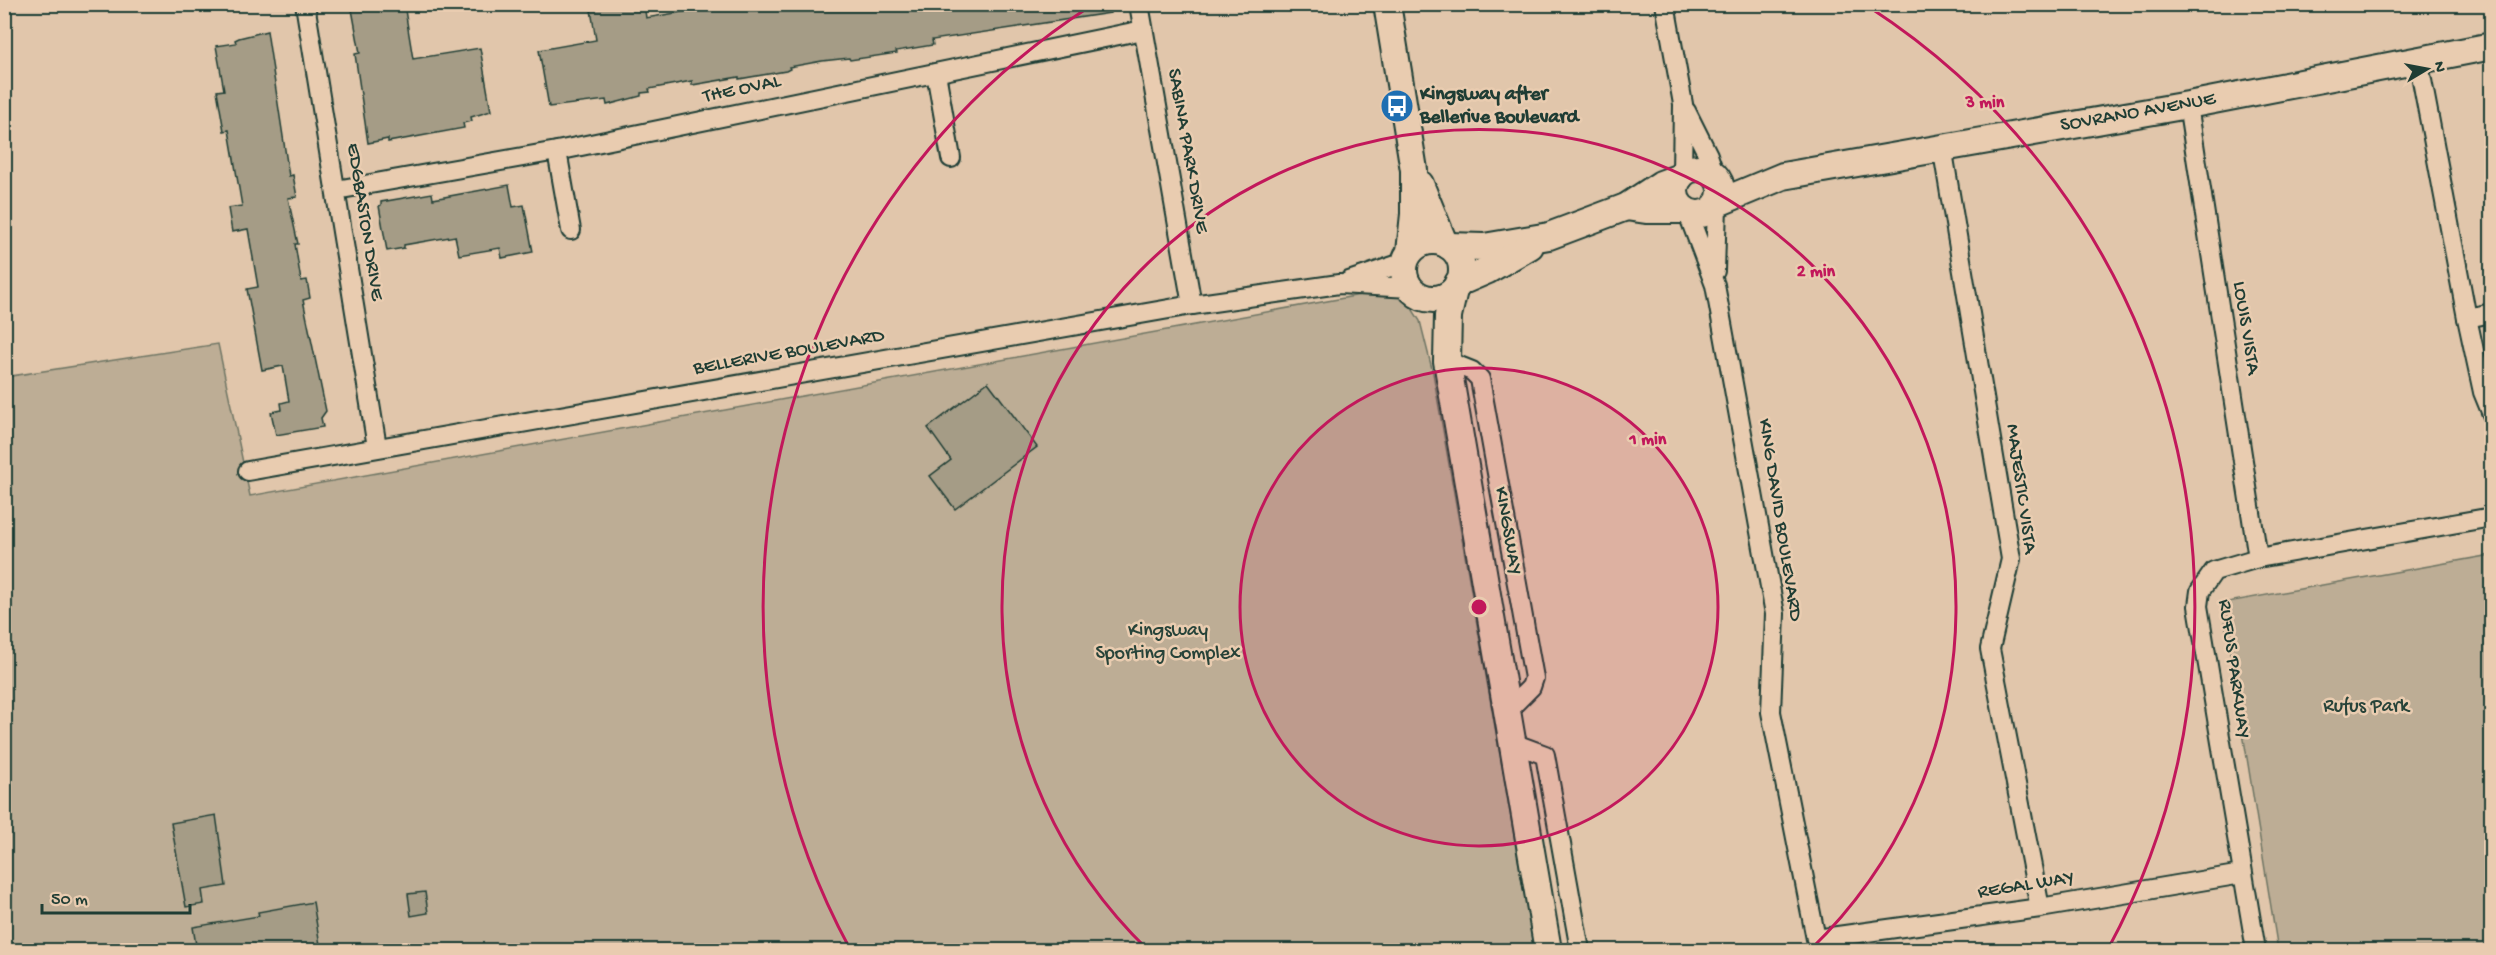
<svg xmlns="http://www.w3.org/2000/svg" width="2496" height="955" font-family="'Gochi Hand',sans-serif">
  <rect width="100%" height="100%" fill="#e1c6ab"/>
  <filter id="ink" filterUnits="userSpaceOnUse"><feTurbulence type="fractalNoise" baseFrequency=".0167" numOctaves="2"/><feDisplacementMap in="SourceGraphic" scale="12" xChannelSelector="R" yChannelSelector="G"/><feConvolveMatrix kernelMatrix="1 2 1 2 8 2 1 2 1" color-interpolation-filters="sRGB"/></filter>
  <g filter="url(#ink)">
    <g fill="#bdad95" stroke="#6e7564" stroke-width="1.5">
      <path d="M1399,288l21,33 13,52 101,577h-1529v-573l213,-33 32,152z"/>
      <path d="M2491,555v395h-213l-56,-347z"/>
    </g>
    <g fill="#a59c86" stroke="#1f3d34" stroke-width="1.5">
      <path d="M351,4h53l9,55 67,-11 11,63 -20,6 1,4 -9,2 1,5 -76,14v-3l-20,4 -13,-89 5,-1z"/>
      <path d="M590,4h54l2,14 59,-10v-4h405v9l-178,27 1,5 -37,6 1,2 -47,7 -1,-2 -27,3 -33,6 1,2 -4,2 -47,8v-2l-47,8v-4l-43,8 1,3 -9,1v3l-34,9 -1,-5 -57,7 -10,-57 57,-10z"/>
      <path d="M267,31l22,145 4,-1 4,22 -9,1 10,46h-3l6,37 6,-1 3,18 -7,2 23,111 -5,7 2,9 -47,8 -5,-23 11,-2 -1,-7 8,-2 -6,-35 -21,4 -15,-81 11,-2 -10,-58 -16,3 -4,-24 14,-2 -13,-76 -5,1 -7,-40 7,-1 -8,-44 20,-3 -1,-3 4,-2z"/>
      <path d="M509,185l4,22 11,-2 9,47 -31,6 -2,-10 -41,7 -4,-19 -51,9v3l-17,3 -8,-45 2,-1v-3l51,-9 1,6z"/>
      <path d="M988,382l49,65 -82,62 -25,-33 21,-16 -23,-32z"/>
      <path d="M216,815l10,71 -24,4 2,14 -18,3 -15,-84z"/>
      <path d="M425,892l3,21 -17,3 -3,-22z"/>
      <path d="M313,902l8,49h-124l-4,-24 66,-11 -1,-4z"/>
    </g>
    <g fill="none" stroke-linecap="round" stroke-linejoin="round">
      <defs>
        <g id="street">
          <path d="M305,4l72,443"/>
          <path d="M1139,4l53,301"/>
          <path d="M1665,4l18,100 -1,70"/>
          <path d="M2418,59l49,259 16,74 9,22"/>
          <path d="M936,73l15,85"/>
          <path d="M2188,105l70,453"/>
          <path d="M1686,111l22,44 6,18"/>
          <path d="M1942,146l69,413 -21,90 50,259"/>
          <path d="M557,151l14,79"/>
          <path d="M336,190l221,-39 586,-121"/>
          <path d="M1687,211l28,74 60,329 -4,98 45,227 224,-31 202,-34"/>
          <path d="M1715,271l2,-66"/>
          <path d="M1349,281l56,-19"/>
          <path d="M2467,318l25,-5"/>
          <path d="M1447,361l25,10 8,8 54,299 -3,9 -24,24"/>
          <path d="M248,471l944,-166 147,-21 71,4"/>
          <path d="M1513,743l32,12 35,195"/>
          <path d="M2256,950l-58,-344 2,-15 14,-20 44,-13 234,-41"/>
        </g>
        <g id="secondary">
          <path d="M1387,4l27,166v44l-4,38"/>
          <circle cx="1698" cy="191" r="23"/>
          <path d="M1420,184l24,59"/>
          <path d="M1718,203l65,-27 405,-71 304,-59"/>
          <path d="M1626,207l20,3h39"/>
          <circle cx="1433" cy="270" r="29"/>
          <path d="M1449,246l35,1 65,-11 77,-29 35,-23 19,-7"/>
          <path d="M1458,283l30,-13 42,-24"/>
          <path d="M1454,290l-6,26 -1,45 101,589"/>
        </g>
      </defs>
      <use href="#street" stroke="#1f3d34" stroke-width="22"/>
      <use href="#secondary" stroke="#1f3d34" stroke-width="30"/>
      <use href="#street" stroke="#e9ccb0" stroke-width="18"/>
      <use href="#secondary" stroke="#e9ccb0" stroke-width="26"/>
    </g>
  </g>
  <circle cx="1479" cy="607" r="239" fill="#c2185b" fill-opacity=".12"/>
  <g fill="none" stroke="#c2185b" stroke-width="3">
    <circle cx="1479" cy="607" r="239"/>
    <path d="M1148 950A477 477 0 1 1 1810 950"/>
    <path d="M850 949A716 716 0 0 1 1089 7M1869 7A716 716 0 0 1 2108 949"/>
  </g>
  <defs>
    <symbol id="bus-disc" viewBox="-11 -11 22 22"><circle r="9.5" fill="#1f6fb2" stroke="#e9ccb0"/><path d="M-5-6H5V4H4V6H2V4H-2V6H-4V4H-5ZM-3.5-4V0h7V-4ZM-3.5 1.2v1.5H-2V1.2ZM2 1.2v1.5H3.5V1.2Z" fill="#fff"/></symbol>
  </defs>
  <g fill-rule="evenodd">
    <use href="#bus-disc" x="1378" y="87" width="38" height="38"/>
  </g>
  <g text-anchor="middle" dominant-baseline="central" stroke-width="5" stroke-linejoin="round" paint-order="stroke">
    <g font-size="20" fill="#1f3d34" stroke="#e9ccb0">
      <text transform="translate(742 90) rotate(-12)">THE OVAL</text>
      <text transform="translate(2138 113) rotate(-10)">SOVRANO AVENUE</text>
      <text transform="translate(1187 151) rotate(80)">SABINA PARK DRIVE</text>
      <text transform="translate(364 222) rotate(81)">EDGBASTON DRIVE</text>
      <text transform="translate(2245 328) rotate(81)">LOUIS VISTA</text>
      <text transform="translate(789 353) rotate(-10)">BELLERIVE BOULEVARD</text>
      <text transform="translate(2020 489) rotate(82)">MAJESTIC VISTA</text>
      <text transform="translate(1779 520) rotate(81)">KING DAVID BOULEVARD</text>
      <text transform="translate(1507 531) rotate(80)">KINGSWAY</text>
      <text transform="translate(2233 669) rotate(82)">RUFUS PARKWAY</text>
      <text transform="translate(2026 886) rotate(-9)">REGAL WAY</text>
    </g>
    <g font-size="20" font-weight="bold" fill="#1f3d34" stroke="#e9ccb0" text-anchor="start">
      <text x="1420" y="95">Kingsway after<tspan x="1420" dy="23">Bellerive Boulevard</tspan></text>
    </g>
    <g font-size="20" fill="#274339" stroke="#e9ccb0">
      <text x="1168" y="631">Kingsway<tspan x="1168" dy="23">Sporting Complex</tspan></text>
      <text x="2366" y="707">Rufus Park</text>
    </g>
  </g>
  <circle cx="1479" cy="607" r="9" fill="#c2185b" stroke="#e9ccb0" stroke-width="3"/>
  <g font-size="18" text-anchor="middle" font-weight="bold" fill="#c2185b" stroke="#e9ccb0" stroke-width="5" stroke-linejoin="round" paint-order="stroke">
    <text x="1985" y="107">3 min</text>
    <text x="1816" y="276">2 min</text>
    <text x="1648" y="444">1 min</text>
  </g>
  <rect width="2496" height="955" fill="none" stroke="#e9ccb0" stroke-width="24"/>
  <rect x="12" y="12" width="2472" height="931" fill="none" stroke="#1f3d34" stroke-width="2" filter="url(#ink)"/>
  <g transform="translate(2427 69) rotate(80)" stroke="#e9ccb0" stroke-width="4.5" paint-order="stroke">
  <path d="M0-4.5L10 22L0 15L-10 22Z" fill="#1f3d34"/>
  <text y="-9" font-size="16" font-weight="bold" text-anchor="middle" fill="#1f3d34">N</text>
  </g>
  <path d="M42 904v9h148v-9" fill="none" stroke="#1f3d34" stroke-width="3"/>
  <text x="51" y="904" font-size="18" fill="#1f3d34" stroke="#e9ccb0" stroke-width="4.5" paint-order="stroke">50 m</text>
</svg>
